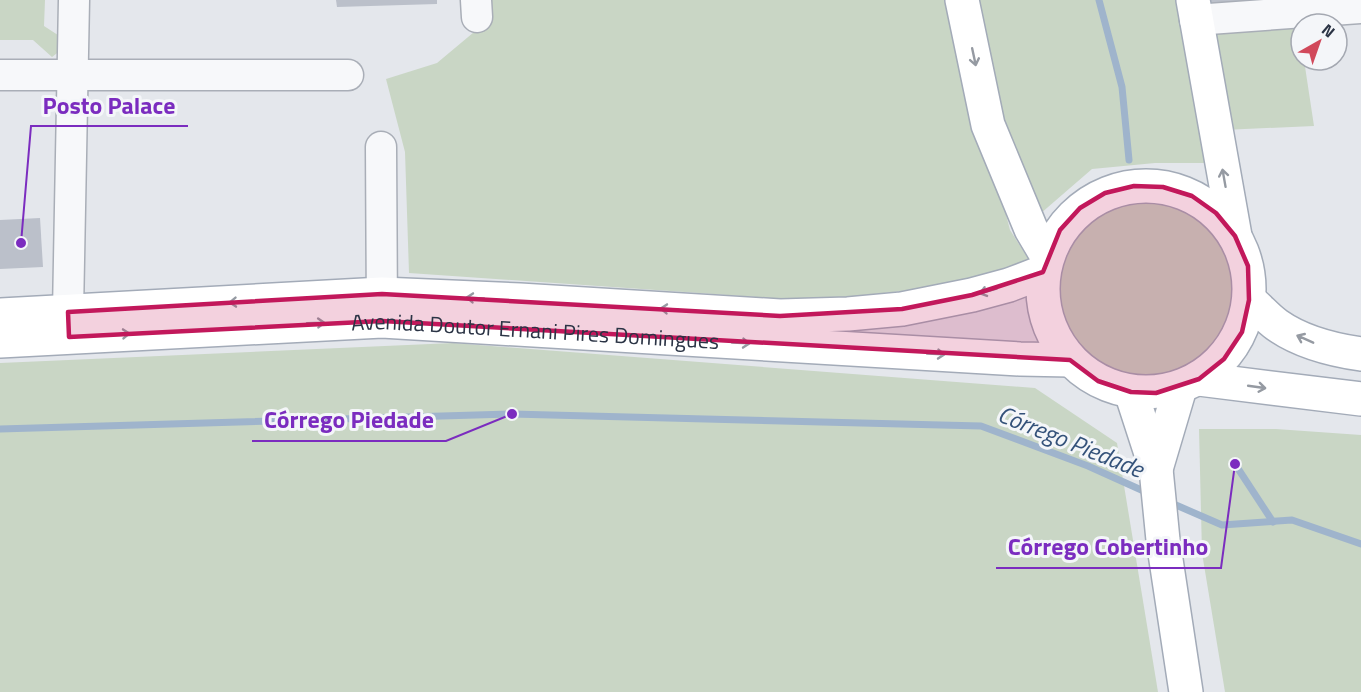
<svg xmlns="http://www.w3.org/2000/svg" width="1361" height="692" font-family="'Titillium Web',sans-serif">
  <rect width="100%" height="100%" fill="#e4e7ec"/>
  <g fill="#c9d6c5">
    <path d="M0,0h45l-1,26 20,13 -3,11 -9,7 -19,-17h-33z"/>
    <path d="M492,0h458l60,230 23,36 -105,22 -115,13 -404,-28 -4,-121 -19,-73 51,-16 55,-46z"/>
    <path d="M977,0h209l30,163h-61l-63,6 -52,45 -34,-77z"/>
    <path d="M1298,23l3,37h3l10,66 -91,4 -19,-104z"/>
    <circle cx="1147" cy="290" r="90"/>
    <path d="M453,343l582,45 82,55 41,249h-1158v-329z"/>
    <path d="M1199,429h77l85,6v257h-136l-23,-139z"/>
  </g>
  <g fill="none" stroke-linecap="round" stroke-linejoin="round">
    <g stroke="#9fb4cc" stroke-width="7">
      <path d="M1099,0l23,87 7,73"/>
      <path d="M0,429l512,-15 469,12 107,40 60,27"/>
      <path d="M1235,464l38,58"/>
      <path d="M1169,502l53,23 70,-5 69,24"/>
    </g>
  </g>
  <g fill="#bbc0ca">
    <path d="M336,0h101v4l-100,3z"/>
    <path d="M1202,0h67l-66,12z"/>
    <path d="M40,218l3,49 -43,2v-49z"/>
  </g>
  <g fill="none" stroke-linecap="round" stroke-linejoin="round">
    <defs>
      <g id="minor">
        <path d="M476,0l1,17"/>
        <path d="M1195,20l166,-12"/>
        <path d="M0,75h348"/>
        <path d="M381,147l1,171"/>
        <path d="M69,336l-1,-24 6,-312"/>
      </g>
      <g id="major">
        <path d="M962,0l26,125 43,104 16,27"/>
        <path d="M1193,0l42,236"/>
        <circle cx="1146" cy="289" r="103"/>
        <path d="M1249,300c10,8 18,18 28,25 24,17 56,25 84,29"/>
        <path d="M0,315l382,-21 138,6 260,16 68,-2 54,-5 70,-14 37,-10 34,-13"/>
        <path id="s1" d="M0,341l382,-20 638,38 50,1"/>
        <path d="M1199,379l162,20"/>
        <path d="M1131,392l25,77 7,71 23,152"/>
        <path d="M1156,469l24,-81"/>
      </g>
    </defs>
    <use href="#minor" stroke="#a9aeb7" stroke-width="33"/>
    <use href="#major" stroke="#a3abb8" stroke-width="36"/>
    <use href="#minor" stroke="#f7f8fa" stroke-width="30"/>
    <use href="#major" stroke="#fff" stroke-width="33"/>
  </g>
  <defs><path id="oneway-shaft" d="M-6 0H5M1.5-3L5.5 0L1.5 3" fill="none" stroke-width="1.6" stroke-linecap="round" stroke-linejoin="round" transform="scale(1.5)"/></defs>
  <g stroke="#959aa2">
    <use href="#oneway-shaft" transform="translate(974 57) rotate(78)"/>
    <use href="#oneway-shaft" transform="translate(1224 178) rotate(-100)"/>
    <use href="#oneway-shaft" transform="translate(988 291) rotate(164)"/>
    <use href="#oneway-shaft" transform="translate(475 298) rotate(-177)"/>
    <use href="#oneway-shaft" transform="translate(238 302) rotate(177)"/>
    <use href="#oneway-shaft" transform="translate(669 309) rotate(-177)"/>
    <use href="#oneway-shaft" transform="translate(316 323) rotate(-2)"/>
    <use href="#oneway-shaft" transform="translate(121 334) rotate(-3)"/>
    <use href="#oneway-shaft" transform="translate(1305 339) rotate(-156)"/>
    <use href="#oneway-shaft" transform="translate(741 343) rotate(3)"/>
    <use href="#oneway-shaft" transform="translate(936 354) rotate(3)"/>
    <use href="#oneway-shaft" transform="translate(1257 387) rotate(8)"/>
  </g>
  <path fill="#c2185b" fill-opacity="0.2" stroke="#c2185b" stroke-width="4.5" stroke-linejoin="round" d="M1134,186l29,1 29,9 24,17 19,23 13,30 1,34 -7,32 -18,27 -25,20 -43,14 -25,-1 -33,-11 -28,-21 -688,-39 -313,16 -1,-25 314,-18 398,22 122,-7 70,-14 71,-23 17,-42 20,-22 25,-15z"/>
  <g text-anchor="middle" dominant-baseline="central" stroke-width="6" stroke-linejoin="round" paint-order="stroke">
    <g font-size="22" fill="#2b3445" stroke="#f4f6f9">
      <text stroke="none"><textPath href="#s1" startOffset="536">Avenida Doutor Ernani Pires Domingues</textPath></text>
    </g>
    <g font-size="24" font-style="italic" fill="#34527a" stroke="#f4f6f9">
      <text transform="translate(1071 441) rotate(22)">Córrego Piedade</text>
    </g>
  </g>
  <path fill="none" stroke="#7b2cbf" stroke-width="2" d="M21 243L31 126H188M512 414L446 441H252M1235 464L1221 568H996"/>
  <g fill="#7b2cbf" stroke="#f4f6f9" stroke-width="2">
    <circle cx="21" cy="243" r="6"/>
    <circle cx="512" cy="414" r="6"/>
    <circle cx="1235" cy="464" r="6"/>
  </g>
  <g font-size="24" text-anchor="middle" font-weight="bold" fill="#7b2cbf" stroke="#f4f6f9" stroke-width="6" stroke-linejoin="round" paint-order="stroke">
    <text x="109" y="114">Posto Palace</text>
    <text x="349" y="428">Córrego Piedade</text>
    <text x="1108" y="555">Córrego Cobertinho</text>
  </g>
  <g transform="translate(1319 42) rotate(40)"><circle r="28" fill="#f4f6f9" stroke="#a4a8b1" stroke-width="1.5"/>
  <path d="M0-4.5L10 22L0 15L-10 22Z" fill="#d1495b"/>
  <text y="-9" font-size="16" font-weight="bold" text-anchor="middle" fill="#2b3445">N</text>
  </g>
</svg>
